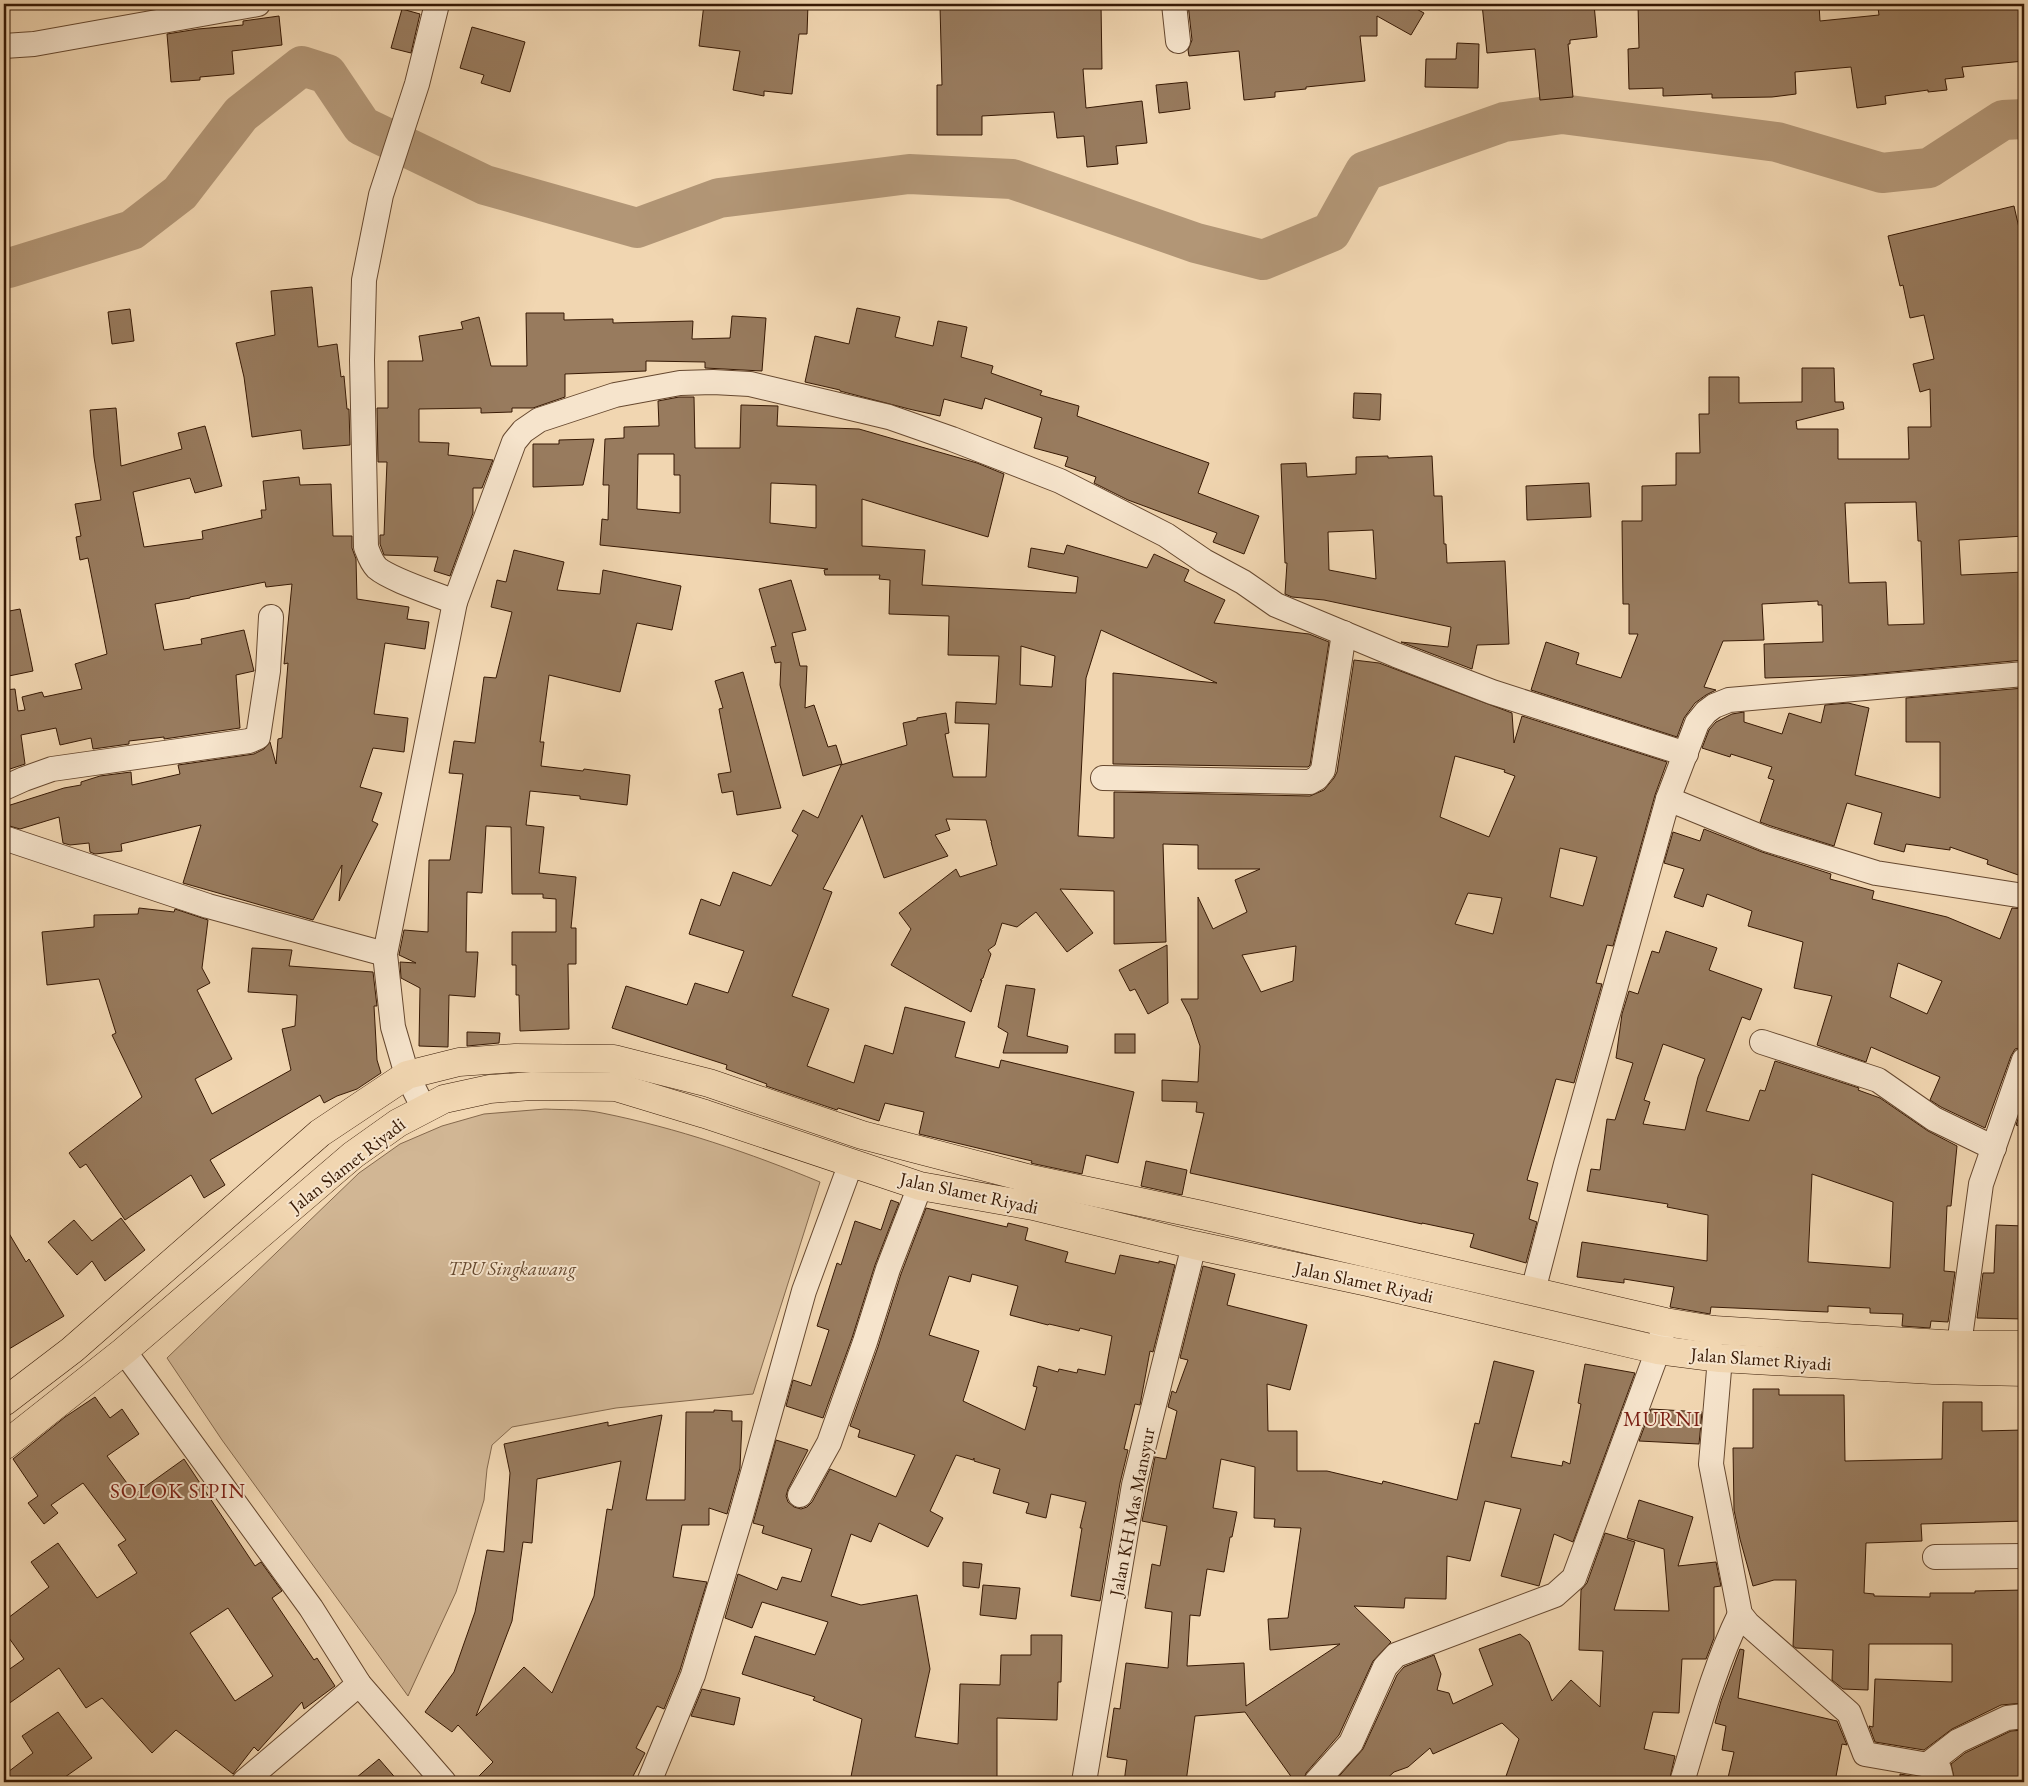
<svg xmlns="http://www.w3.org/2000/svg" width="2028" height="1786" font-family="'EB Garamond',serif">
  <rect width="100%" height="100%" fill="#f1d6b1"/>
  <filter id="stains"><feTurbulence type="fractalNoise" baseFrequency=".004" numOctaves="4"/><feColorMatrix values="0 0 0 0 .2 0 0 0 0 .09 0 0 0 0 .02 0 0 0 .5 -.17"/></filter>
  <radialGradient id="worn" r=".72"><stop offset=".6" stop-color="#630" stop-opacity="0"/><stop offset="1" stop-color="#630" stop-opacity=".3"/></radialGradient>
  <path fill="#d1b694" stroke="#84684c" d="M545,1109c18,1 39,0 57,4 75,15 148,40 218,69l-67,212 -137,14 -104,19 -20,18 -5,24 -3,31 -28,92 -48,104 -186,-256 -55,-82 192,-185 41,-29 42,-18 42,-12z"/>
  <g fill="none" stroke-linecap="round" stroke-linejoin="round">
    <path stroke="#b29676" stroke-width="40" d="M4,266l5,2 123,-38 48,-37 61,-79 61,-48 25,8 35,52 123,59 152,43 82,-30 190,-24 103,5 184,64 67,17 68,-28 34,-61 139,-49 58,-8 215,28 105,31 47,-5 74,-48 21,-1"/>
  </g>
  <g fill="#987b5e" stroke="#371904" fill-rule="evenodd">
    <path d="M704,4h104l-1,30h-8l-7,60 -28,-3v5l-31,-6 7,-39 -41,-5z"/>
    <path d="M962,4h139l1,65h-19l3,39 56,-7 5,42 -31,3 2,18 -31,3 -3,-31 -27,2 -3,-26 -72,4v19h-45v-50h5l-2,-79 22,-1z"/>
    <path d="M1188,4h219l17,9 -13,22 -34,-19v20h-17l5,45 -59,6v2l-31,3v5l-31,3 -5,-49 -50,5 -1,-6 4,-10z"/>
    <path d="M1482,4h112l3,33 -27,3v4h-2l5,53 -33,3 -5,-51 -48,4z"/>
    <path d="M1638,4h181l1,17 59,-6 -1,-7 44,-4h96l2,21h4v36l-62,6 2,10 -19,2 2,11 -19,2v-2l-43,6 1,8 -29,4 -6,-41 -56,5 1,22 -24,3 -60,1v-4l-49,2v-8l-34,1 -1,-40 11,-1z"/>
    <path d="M402,9l18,5 -9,39 -20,-5z"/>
    <path d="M279,16l3,29 -50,6 2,23 -34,3v3l-29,2 -4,-48 31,-5 45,-4v-4z"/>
    <path d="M472,27l53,15 -15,50 -29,-9 3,-8 -24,-7z"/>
    <path d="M1457,43l22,1 -1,44 -53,-1 1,-28h30z"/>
    <path d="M1187,82l3,27 -31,4 -3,-28z"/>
    <path d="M2014,206l10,44v286l-65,4 2,35 63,-3v88l-165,15 -94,3 -1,-34 59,-2 -1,-37h-4v-4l-56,3 2,36 -41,1 -19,46 12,3 -10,5 -11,8 -11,15 -7,19 -146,-47 15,-48 33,11 -3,11 45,14 17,-44h-9v-30h-6l-1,-83h20v-35l34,-1v-32h24l-1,-39h10v-37h30v26l63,-1v-34h32l1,34h8l1,7 -48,12 1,8h41v30h71l-1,-32h23l-1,-38 -10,3 -7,-28 21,-5 -10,-44 -14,3 -7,-33 -3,1 -12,-50zM1916,502l2,39h3l3,83 -36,1 -2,-43 -37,1 -4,-80z"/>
    <path d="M312,287l6,60 19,-3 4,33 3,-1 3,33h2l1,36 -47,4 -2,-19 -49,7 -8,-60 -8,-34 39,-8 -4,-44z"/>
    <path d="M857,308l43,9 -5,20 38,9 5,-25 29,6 -6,30 32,9 -2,7 51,18 -2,4 39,11 -2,10 132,47 -11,30 61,23 -15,38 -31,-12 4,-9 -89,-33 -34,-17 2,-6 -31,-11 3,-9 -34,-9 8,-30 -57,-20 -3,11 -38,-10 -4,17 -31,-7 -69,-18v-1l-35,-8 10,-46 34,8z"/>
    <path d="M130,309l4,32 -22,3 -4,-32z"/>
    <path d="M526,313h38v7l49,-1v4l80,-2 -1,18 38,-1 2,-22 34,2 -4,53 -57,-3v-6l-59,-1v10l-81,3v23l-32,11h-21v4l-31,1v-5l-62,1v33l30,1 -1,12 45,5 -11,28h-9v25l-23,63 -16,-5 4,-14 -54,-2 -4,-11v-9h4l3,-73h-9l-1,-54h11v-47h35l-4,-25 44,-7 -2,-7 18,-5 12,49h36z"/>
    <path d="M1354,393l27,1 -1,26 -27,-2z"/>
    <path d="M679,397h15l1,51h45l1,-43 37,1 -1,20 82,3 118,34 27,11 -16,63 -126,-38v47l63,4 -3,35 154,8 2,-16 -50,-10 3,-19 33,6 3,-9 80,23 7,-14 35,16 -5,11 41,19 -11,23 95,11 20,8 -19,123 -2,2 -195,-3v-91l104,10 -116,-53 -15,48 -8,158 36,2v-46l196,4 14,-6 10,-12 3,-6 17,-112 25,3 133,50 2,30 8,-27 145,46 -12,33 -42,151 -6,-1 -11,38 6,1 -28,99 -18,-4 -29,101 11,3 -9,36 8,3 -11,41 -56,-16 4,-13 -52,-11v1l-232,-51 14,-60 -8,-1 1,-10 -35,-1v-21l36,2 2,-36 -10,-30 -9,-17h17v-102l15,32 34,-17 -12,-32 25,-11h-62v-24l-35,-1 3,98 -52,2v-53l-54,-2 33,44 -26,19 -31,-40 -19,15 -15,-4 -7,22 -7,5 3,4 -8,24 -3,2h2l-11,32 -80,-47 20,-36 -12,-16 57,-44 4,8 37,-12 -6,-23 1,-1h-1l-5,-21 -40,-1 4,11 -15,5 13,21 -64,22 -22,-63 -39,74 9,3 -40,104 37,13 -22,57 47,17 11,-38 28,9 12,-47 60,15 -10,35 44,11 2,-8 133,32 -16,71 -32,-8 -4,19 -47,-10 -4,-1 1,-2 -113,-27 5,-22 -39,-9 -6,18 -41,-13 -1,2 -71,-24 1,-2 -41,-15 1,-4 -115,-37 14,-42 61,19 8,-22 33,10 16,-42 -55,-17 12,-35 19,7 13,-34 38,14 27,-51 -6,-4 11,-21 15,8 23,-53 66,-20 -4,-22 14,-3v-2l29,-5 3,20 -4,1 8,43h33l3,-53 -34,-1 1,-21 40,2 3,-48 -51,-1 1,-39 -60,-2 1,-34 -11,-1 1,-4h-55l-1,-5 4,-1 -228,-24 2,-26 6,1 1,-35h-6l2,-46 19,-1v-11l35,-1 -1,-25zM638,454h36v21h6v38l-43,-4zM771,483l45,2v43l-46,-5zM1021,646l34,10 -3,31 -32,-2zM1455,756l50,14 -1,2 11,4 -26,61 -49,-20zM1560,848l37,9 -14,49 -33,-9zM1468,893l34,5 -9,36 -38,-10zM1296,946l-3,35 -32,11 -19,-37z"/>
    <path d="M116,408l5,58 61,-17 -4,-16 27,-7 17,60 -27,7 -5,-15 -57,14 11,55 59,-8 -1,-8 60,-13 -1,-8h5l-3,-29 36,-4 1,8 31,-1 2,52h19v12l4,11 1,40 52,8 -2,12 22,3 -4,27 -40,-6 -11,71 34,4 -4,34 -31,-4 -13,39 22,6 -10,28 6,3 -39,77 3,-36 -29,55 -130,-37 18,-58 -80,19 1,7 -27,3 -5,-2 -1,-9 -19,2 -7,-2 -4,-26 -39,12 -14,-4 -2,-18 60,-19 17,-3v-3l19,-6 31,-4 1,13 48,-11 -2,-9 76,-11 10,-5 6,-7 6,22 2,-25 4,-1 6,-75 -4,1 8,-80 -26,3 -1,-5 -75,15v1l-35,6 9,46 38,-6 -1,-5 43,-9 10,41 -18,4 4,53 -76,11v-2l-35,4v3l-36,5 -2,-11 -31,7 -4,-17 -35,7 4,29 -21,7v-81l11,-1 3,22 7,-1 -3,-13 20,-5 2,5 38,-8 -7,-25 32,-10 -19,-96 -8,2 -4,-23 5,-1 -6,-32 26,-4 -7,-43 -4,-47z"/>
    <path d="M594,439l-11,46 -50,2v-43h26v-4z"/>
    <path d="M1388,456v2l44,-2 2,40h8l2,48h2l1,19 58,-2 4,83 -32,1 -5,24 -71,-27 47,5 3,-20 -127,-27 -32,-3 -7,-3 2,-31h-2l-4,-99 25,-1 1,14 49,-3v-17zM1373,530l3,49 -47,-9 -1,-38z"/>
    <path d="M1589,483l2,34 -64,3 -1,-34z"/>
    <path d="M514,550l50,12 -7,28 43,4 3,-24 78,16 -9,44 -35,-7 -17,69 -71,-17 -9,67h4l-3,24 42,5 1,-2 46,6 -3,30 -47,-6v-3l-50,-5 -4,34 18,2 -5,46 37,4 -5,51h5v36h-8l1,65 -49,2 -1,-36h-3v-30h-4v-33h44v-33l-13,-1v-4h-31l-1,-67 -25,-1 -4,67 -15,-1 -1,60h12l-3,45 -26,-2 -1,52 -29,-1 1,-58 -19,-10 -1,-16 16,1 -17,-8 5,-25 24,2 1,-72h21l13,-86 -14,-1 5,-32 21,2 9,-66 12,1 16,-66 -21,-5 6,-27 9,2z"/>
    <path d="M791,580l15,50 -14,3 8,33h7l-2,42 9,-3 14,42 8,-2 6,19 -39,12 -23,-91 1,-23 -6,1 -4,-16 5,-1 -17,-57z"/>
    <path d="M20,609l13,62 -29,6v-65z"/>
    <path d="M743,672l38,136 -44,7 -4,-24 -11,2 -4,-19 13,-2 -12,-63 4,-1 -8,-27z"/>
    <path d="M2024,688v189l-37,-13 1,-4 -38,-13v3l-44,-6 -2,8 -30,-8 8,-31 -35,-10 -13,43 -63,-20 -11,-4 14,-42 -6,-2 4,-11 -41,-13 -1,3 -28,-9 7,-18 7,-8 16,-8 12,-2v10l38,12 7,-21 32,10 4,-18 23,-2 21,5 -14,67 85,23v-56h-34v-44z"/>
    <path d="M1704,829l58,23 69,22 -1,5 44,12 -2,8 75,18 53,22 12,-31 12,1v138l-9,2 -4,7 -26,72 -44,-21 -11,-7 10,-23 -69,-30 -5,15 -49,-17 15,-49 -38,-8 9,-46 -55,-16 4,-15 -45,-17 -4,13 -29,-10 10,-28 -20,-6 9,-31 27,9zM1898,963l44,18 -15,33 -37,-17z"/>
    <path d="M139,908l35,4 1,-3 33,11 -6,48 8,15 -13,7 35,69 -37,20 17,35 79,-44 -9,-41 13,-3 2,-31 -49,-3 4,-44 40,2 -3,16 84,6 4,34h-3l3,54 4,13 -24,16 -20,7 -13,7 -4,-8 -110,65 15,25 -21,13 -13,-23 -66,45 -39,-56 -6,4 -11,-15 73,-56 -30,-62 4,-2 -17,-54 -52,6 -5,-53 52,-5v-12l44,-1z"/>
    <path d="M1666,931l51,17 -8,22 53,19 -12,31 -8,-3 -36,94 43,10 11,-31 5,1 10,-30 84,27 -1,2 22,8 48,33 29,15 -6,60h-4l-3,65 11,1 -7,50 -17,-1 -1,7 -28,-2 1,-12 -33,-1v-5l-42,-2v6l-117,-5 -1,7 -40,-7 4,-20 -50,-8v4l-47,-6 5,-35 125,19 1,-46 -41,-8 1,-3 -81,-13 4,-22 9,1 7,-51 8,1 18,-57 -17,-5 6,-44 7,-23 9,3 14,-43 7,2zM1663,1044l42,15 -7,18 -13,53 -42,-6 7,-22 -6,-2zM1812,1174l81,28 -3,66 -82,-6z"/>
    <path d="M1167,945l1,58 -20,11 -13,-25 -5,2 -11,-21z"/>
    <path d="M1006,985l29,4 -8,47 41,10 -1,7h-64l5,-20 -10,-6z"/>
    <path d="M467,1032l33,1 -1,10 -32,3z"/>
    <rect x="1115" y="1034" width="20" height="19"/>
    <path d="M2024,1101v27l-8,-3z"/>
    <path d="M1146,1161l41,9 -5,25 -41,-9z"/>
    <path d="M891,1200l8,3 -24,62 -23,73 -29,80 -37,-12 7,-26 18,6 18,-56 -12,-4 20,-63 4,2 14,-44 26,9z"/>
    <path d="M926,1208l81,19 1,-4 20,5 -3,12 43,12 -3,10 50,12 5,-19 39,8v-2l16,4 -22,87 -3,-1 -10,54 -5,-1 -11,45 4,1 -8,33 -20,118 -29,-5 11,-68h-2l6,-26 -35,-8 -5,24 -20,-5 3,-10 -36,-10 7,-24 -26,-8v-3l-1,2 -17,-5 -26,56 13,7 -15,29 -49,-24 -8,19 -20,-8 -20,62 30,9 56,-10 13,74 -15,68 43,7 2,-60 40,1 1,-30h30v-20h31l-1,47h-3l-1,38 -60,-2v64h-147l12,-63 -49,-19 2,-3 -73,-23 13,-38 60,19 13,-33 -66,-20 -10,26 -27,-10 13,-44 39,16 5,-13 19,5 11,-33 -50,-16 2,-7 -11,-3 23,-83 32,10 -20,39 -2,7 2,6 6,5 7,2 6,-2 5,-5 18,-33 66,28 19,-42 -57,-18 2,-7 -10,-4 28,-79 23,-73zM972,1274l46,12 -8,29 38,10 1,-1 30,7 1,-3 32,8 -7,39 -27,-6 -1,4 -18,-4 -1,3 -20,-6 -5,20 4,1 -12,43 -62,-29 16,-50 -50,-16 20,-59 21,6z"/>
    <path d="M121,1218l24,32 -40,31 -13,-20 -15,14 -29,-33 26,-22 18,21z"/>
    <path d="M4,1225l22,37 3,-3 35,57 -60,36z"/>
    <path d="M1996,1225l28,1v93l-47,-1 6,-45h11z"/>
    <path d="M1203,1266l32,8 -8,31 80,20 -17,65 -23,-6 1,47h29v40h30l55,13 1,-3 74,19 18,-77 4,1 15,-63 40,10 -23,86 51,9 1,-5 7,3 11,-60 -3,-1 7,-39 50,9 -62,169 -19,-8 -15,52 -38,-10 20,-67 -36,-8 -15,60 -23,-5 -1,43 -41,-1 -1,10 -50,-2 37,36 -18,19 -34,74 -33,38 -3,9h-8l-50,-70 -50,4 -9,66h-62l3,-22 -20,-3 7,-49 6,1 6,-46 42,5 4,-56 -27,-4 7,-44 8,2 7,-40 -25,-5 13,-64 11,2 11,-48 -9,-4 4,-16 4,2 12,-33 -8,-2zM1221,1459l34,8 -1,51 21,1 -1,8 27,1 -13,90 -20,1 2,31 70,-6 -94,62 -2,-43 -57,3 3,-51 10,1 7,-47 17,3 6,-35h2l5,-25 -24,-4z"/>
    <path d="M1753,1389h26v6h65l1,66 97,-2 1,-57h39v29l41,-1 1,91 -103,3 1,17 -56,2 -2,50 10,1v2l56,1v-4h45v-2l49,-1v113l-23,2 -49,24 -28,21 -49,-8 -6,-16 4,1 2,-48 77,3v-38h-83l-1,46 -25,-1 -11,-9 1,-30 -37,-2 -3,-2 3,-66h-22l-21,6 -13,-47 -6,-29 -1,-62h20z"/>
    <path d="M95,1397l15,21 12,-9 17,25 -32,22 28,38 49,-35 71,107 6,-4 18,25 3,4 -10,7 42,62 3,-2 18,28 -31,23 -2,-7 -44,49 -4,-4 -21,27 -57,-44 -24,23 -50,-55 -16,10 -27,-40 -55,39v-34l20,-14 -20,-28v-10l45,-34 -18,-25 27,-19 39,55 40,-25 -19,-28 8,-5 -43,-57 -32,22 7,8 -14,11 -16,-21 10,-7 -25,-37 52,-42zM228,1608l45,68 -38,25 -45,-68z"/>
    <path d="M1651,1409l51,3 -3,32 -60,-3z"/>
    <path d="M714,1410l18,1v10h10l-2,47 -13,46 -18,-6v17h-27l-9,52 34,5 -27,88 -16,39 -7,-3 -21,42 9,5 -15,29h-157l20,-20 -35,-37 -6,7 -27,-20 29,-40 21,-60 12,-62 17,2 6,-79 -6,-29 104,-22v4l54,-11 -16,85h39l1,-88h28zM621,1461l-9,49 -5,-1 -13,87 -42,97 -28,-26 -48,49 36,-95 11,-79 9,1 5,-64z"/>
    <path d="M1639,1500l54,17 -15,49 38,-4 5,24 -7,1v51l-8,21h-24l-3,54 -26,-1 -9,37 31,7 -6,26h-165l15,-43 -17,-16 -69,31 -3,-6 -22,19 -14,5 -11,10h-49l29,-33 34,-74 7,-8 30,-12 7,19 -4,16 12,3 4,11 40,-19 -14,-36 41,-15 9,8 23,59 19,-21 29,27 3,-56 -24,-1 2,-60 6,-7 18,-50 30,9 -21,68 55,1 -5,-62 -37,-11z"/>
    <path d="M963,1562l19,2 -3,24 -16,-2z"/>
    <path d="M983,1585l37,3 -4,31 -36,-4z"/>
    <path d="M1740,1649l4,1 -6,48 99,23 10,24 -5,-1 -7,38h-108l7,-30 -12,-2 4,-24 -11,-3 6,-22z"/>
    <path d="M702,1689l38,9 -6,27 -43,-9z"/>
    <path d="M58,1712l34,46 -34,24h-54v-7l29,-22 -11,-17z"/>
    <path d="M2024,1730v52h-69l-4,-18 14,-11 46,-22z"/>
    <path d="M379,1759l20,23h-48z"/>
    <path d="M1900,1774l27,5 1,3h-28z"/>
  </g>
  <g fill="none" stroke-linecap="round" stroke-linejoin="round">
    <defs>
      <g id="minor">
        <path d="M437,4l-20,80 -36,111 -17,85 -2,80 4,187c3,8 5,15 11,21 14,12 59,26 78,34"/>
        <path d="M1174,4l4,37"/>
        <path d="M4,46l30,-2 224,-40"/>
        <path d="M1103,778l207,4 7,-4 6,-8 21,-137"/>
        <path d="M4,788l20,-9 28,-10 197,-28 9,-4 10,-66 3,-54"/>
        <path d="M1668,799l98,40 110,34 148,23"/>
        <path d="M4,838l204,68 177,48"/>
        <path d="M1762,1042l116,38 56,39 60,29"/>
        <path d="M424,1109l-17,-34 -14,-48 -8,-73 70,-352 59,-160 9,-11 16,-11 76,-25 65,-12 33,-1 37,2 139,33 63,22 108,42 106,54 38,26 39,21 33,23 120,50 96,37 194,62"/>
        <path d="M1533,1291l33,-127 102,-365 29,-76 9,-11 8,-6 15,-6 295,-26"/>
        <path d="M1959,1345l22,-161 43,-124"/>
        <path d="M124,1351l187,257 48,76 85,98"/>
        <path d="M1720,1358l-9,106 29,150 8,10 101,89 16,41 69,12 5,3 3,13"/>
        <path d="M800,1495l29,-52 36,-101 23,-73 32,-83"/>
        <path d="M1935,1557l89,-1"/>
        <path d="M1927,1765l31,-24 49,-23 17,-2"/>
        <path d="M244,1782l115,-98"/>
        <path d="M649,1782l44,-107 47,-156 64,-228 47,-128"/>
        <path d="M1084,1782l50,-297 60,-240"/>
        <path d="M1316,1782l35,-39 34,-76 11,-12 159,-60 19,-17 84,-228 4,-16"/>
        <path d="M1682,1782c17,-56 32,-115 58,-168"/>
      </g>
      <g id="major">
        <path d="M4,1402l68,-52 248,-217 87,-58 52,-13 56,-4 99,1 95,24 153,52 169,44 171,36 463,107 49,8 245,15h65"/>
        <path d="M4,1446l120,-95 229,-196 45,-32 46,-24 46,-10 42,-3 84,1 89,27 215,72 113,20 161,39 174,37 290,68 62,8 213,12 91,2"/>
      </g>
    </defs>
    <use href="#minor" stroke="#66482f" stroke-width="26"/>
    <use href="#major" stroke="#371904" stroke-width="29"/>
    <use href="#minor" stroke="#f6e4cc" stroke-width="24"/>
    <use href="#major" stroke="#f1d6b1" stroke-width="28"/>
  </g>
  <g text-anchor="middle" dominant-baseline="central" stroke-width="4" stroke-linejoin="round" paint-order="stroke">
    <g font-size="19" fill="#371904" stroke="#f6e4cc">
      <text transform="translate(347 1165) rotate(-38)">Jalan Slamet Riyadi</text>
      <text transform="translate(969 1193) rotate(12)">Jalan Slamet Riyadi</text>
      <text transform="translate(1364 1282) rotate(12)">Jalan Slamet Riyadi</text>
      <text transform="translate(1761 1359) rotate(4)">Jalan Slamet Riyadi</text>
      <text transform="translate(1132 1512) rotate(-79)">Jalan KH Mas Mansyur</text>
    </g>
    <g font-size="19" font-style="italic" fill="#65482f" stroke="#f6e4cc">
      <text x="512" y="1268">TPU Singkawang</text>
    </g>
    <g font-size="21" letter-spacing="1" fill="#7a1f14" stroke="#f6e4cc">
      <text x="1662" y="1418">MURNI</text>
      <text x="178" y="1490">SOLOK SIPIN</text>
    </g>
  </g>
  <rect width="2028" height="1786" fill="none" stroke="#f1d6b1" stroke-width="20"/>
  <rect x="5" y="5" width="2018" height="1776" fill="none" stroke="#371904" stroke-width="2.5"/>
  <rect x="10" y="10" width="2008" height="1766" fill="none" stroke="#371904"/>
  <rect width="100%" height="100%" filter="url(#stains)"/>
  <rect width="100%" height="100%" fill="url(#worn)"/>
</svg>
